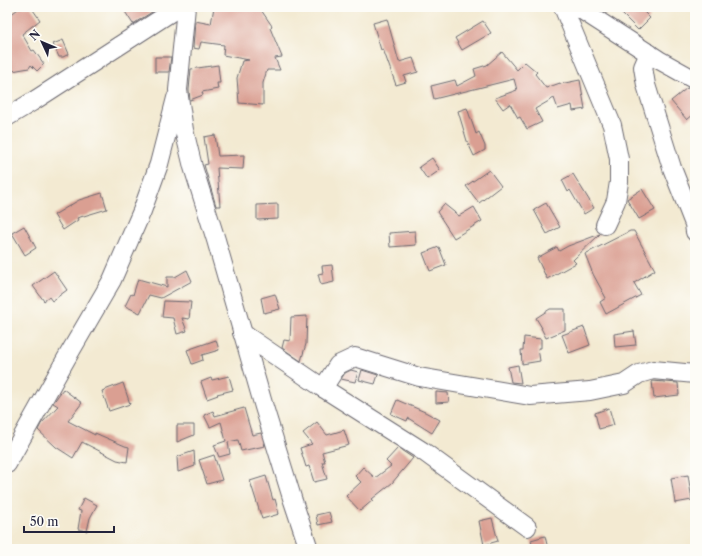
<svg xmlns="http://www.w3.org/2000/svg" width="702" height="556" font-family="'Libre Caslon Text',serif">
  <rect width="100%" height="100%" fill="#fdfcf7"/>
  <filter id="ink" filterUnits="userSpaceOnUse"><feTurbulence type="fractalNoise" baseFrequency=".025" numOctaves="2"/><feDisplacementMap in="SourceGraphic" scale="8" xChannelSelector="R" yChannelSelector="G"/><feConvolveMatrix kernelMatrix="1 2 1 2 8 2 1 2 1" color-interpolation-filters="sRGB"/></filter>
  <filter id="wash" filterUnits="userSpaceOnUse"><feTurbulence type="fractalNoise" baseFrequency=".012" numOctaves="4" result="noise"/><feDisplacementMap in="SourceGraphic" scale="16" xChannelSelector="R" yChannelSelector="G"/><feGaussianBlur stdDeviation="0.9" result="paint"/><feColorMatrix in="noise" values="0 0 0 0 0 0 0 0 0 0 0 0 0 0 0 0 0 1.4 0 .05"/><feComposite in="paint" operator="in"/></filter>
  <g filter="url(#wash)">
    <rect width="100%" height="100%" fill="#f3ead2"/>
    <g id="blocks">
      <g fill="#da9f92">
        <path d="M21,7h10l9,13 -18,14 10,17 2,-1 10,14 -7,7 -6,-6 -2,3 -22,4v-55z"/>
        <path d="M122,7h38l-27,17z"/>
        <path d="M214,7h15l-1,1 25,2 4,-3h2l13,19 -2,2 12,29 -7,1 5,12h-13l-4,13v22l-24,-2 -2,-25 5,-17 7,-1 -26,-5 1,-10 -23,-3 -2,7 -6,-1 2,-27 16,3z"/>
        <path d="M596,7h43l11,11 -12,12 -23,-23 -9,6z"/>
        <path d="M387,19l12,43 14,-4 5,14 -14,4 2,6 -10,3 -13,-36 -2,1 -8,-27z"/>
        <path d="M483,21l8,12 -29,17 -7,-12z"/>
        <path d="M63,40l6,14 -6,3h-4l-6,-13z"/>
        <path d="M502,52l15,18 8,-8 12,10 -2,2 11,14 14,-5v1l20,-4 5,29 -12,2 -1,-6 -14,4 -4,-11 -19,11 7,13 -15,7 -7,-12 -2,1 -8,-14 -7,5 -8,-11 22,-8 -3,-11 -80,20 -3,-13 24,-6 2,6 19,-10 -2,-7 13,-4z"/>
        <path d="M155,57h16l-2,15h-14z"/>
        <path d="M218,65l2,18h-3l1,6 -16,3 1,3 -13,5 -1,-10 2,-21z"/>
        <path d="M687,88l8,3v22l-8,7 -16,-19z"/>
        <path d="M467,108l9,26 3,-2 6,14v4l-11,6 -7,-15 -9,-30z"/>
        <path d="M215,135l3,21 26,-1 -1,14 -26,-1 3,38h-4l-12,-41 4,-1 -4,-27z"/>
        <path d="M432,158l8,12 -13,9 -8,-12z"/>
        <path d="M489,170l12,16 -22,17 -13,-17z"/>
        <path d="M573,174l21,34 -10,6 -14,-24 -2,2 -6,-12z"/>
        <path d="M642,189l13,21 -16,9 -12,-20z"/>
        <path d="M102,193l5,16 -30,9 1,2 -15,10 -9,-15 25,-15z"/>
        <path d="M546,203l14,24 -13,7 -13,-24z"/>
        <path d="M278,204v15l-21,1v-15z"/>
        <path d="M444,204l15,12 15,-9 8,14 -28,17 -17,-26z"/>
        <path d="M24,226l12,22 -11,7 -13,-22z"/>
        <path d="M415,231l1,14 -26,2 -1,-14z"/>
        <path d="M630,231h4l21,39 -21,13 7,12 -35,19 -6,-12 6,-4 -13,-24 -8,-20z"/>
        <path d="M600,234l-27,26 3,3 -29,16 -10,-21 20,-11 2,4 9,-5z"/>
        <path d="M439,247l7,18 -16,6 -7,-18z"/>
        <path d="M332,265l2,17 -13,3 -3,-11 5,-1 -1,-7z"/>
        <path d="M187,270l5,11 -31,17 -12,-3 -9,18 -15,-7 6,-12 2,1 5,-16 29,8v-10h8z"/>
        <path d="M54,271l13,19 -15,11 -3,-4 -5,4 -11,-15z"/>
        <path d="M275,294l5,15 -16,4 -3,-15z"/>
        <path d="M164,301l27,1 -2,17 -7,-1 5,13 -10,3 -4,-16 -11,-1z"/>
        <path d="M550,309h15v21l-19,8 -5,-10h1l-6,-10z"/>
        <path d="M307,316l-1,28 -5,17 -19,-13 2,-8 6,1 1,-24z"/>
        <path d="M584,327l6,18 -21,8 -7,-18z"/>
        <path d="M634,331l2,14 -21,2 -1,-13z"/>
        <path d="M524,337l17,2v9h-3l2,13 -18,3 -1,-14h2z"/>
        <path d="M216,340l3,10 -17,5 1,5 -11,4 -5,-14z"/>
        <path d="M518,365l3,18 -10,-1 -3,-15z"/>
        <path d="M351,370l7,2 -3,10 -14,-3 4,-6z"/>
        <path d="M362,370l16,5 -3,9 -16,-4z"/>
        <path d="M229,376l4,14 -16,4 1,1 -11,4 -6,-17 10,-4 1,2z"/>
        <path d="M652,381l26,2 1,12 -25,3z"/>
        <path d="M123,383l7,21 -21,7 -7,-20z"/>
        <path d="M63,389l19,14 -14,18 27,14v-2l30,13 4,1 -2,15 -10,-2 -35,-18 -9,16 -17,-11 -18,-17 3,-6 17,-18 -5,-3z"/>
        <path d="M436,392l12,1 1,9 -13,1z"/>
        <path d="M397,400l28,12 15,8 -8,13 -24,-15 -1,3 -16,-7z"/>
        <path d="M244,408l8,27 9,-2 4,13 -24,5 -3,-11 -10,2 2,12 -11,3 -5,-12 12,-4 -5,-19 -11,5 -6,-12 9,-4 2,5z"/>
        <path d="M609,408l5,17 -15,4 -4,-16z"/>
        <path d="M317,422l10,13 17,-5 5,15 -27,7 3,10h-3l5,17 -13,3 -5,-16 -3,1 -6,-19 12,-4 -9,-11z"/>
        <path d="M177,425h17v10l-17,7z"/>
        <path d="M398,448l15,10 -21,25 -20,16 1,1 -13,11 -14,-15 15,-14 -6,-6 8,-9 12,11 16,-12 -5,-5z"/>
        <path d="M194,451l1,15 -17,6 -1,-15z"/>
        <path d="M214,455l8,25 -15,4 -8,-24z"/>
        <path d="M688,475l4,25 -17,3 -4,-25z"/>
        <path d="M266,476l7,24 2,-1 4,15 -17,5 -12,-38z"/>
        <path d="M84,498l13,7 -7,13 -3,13 -9,-2 3,-18 -3,-1z"/>
        <path d="M329,512l3,10 -14,3 -2,-10z"/>
        <path d="M492,518l6,23 -14,4 -5,-24z"/>
        <path d="M545,536l3,13h-15l-2,-9z"/>
      </g>
    </g>
  </g>
  <g filter="url(#ink)">
    <use href="#blocks" fill-opacity="0" stroke="#6b6870" stroke-width="1"/>
    <g fill="none" stroke-linecap="round" stroke-linejoin="round">
      <defs>
        <g id="minor">
          <path d="M186,7l-8,83 6,40 9,37 23,73 48,167 29,94 16,48"/>
          <path d="M563,7l49,118 7,34v23l-3,19 -11,24"/>
          <path d="M577,7l82,53 36,20"/>
          <path d="M649,53l-6,14 3,18 26,83 22,56 1,8"/>
          <path d="M7,117l25,-15 147,-95"/>
          <path d="M242,333l81,55 101,64 103,75"/>
          <path d="M323,388l15,-23 17,-8 64,20 111,19 60,-5 34,-7 15,-10 14,-4 42,4"/>
          <path d="M7,464l59,-105 46,-79 30,-69 17,-47 17,-66"/>
        </g>
      </defs>
      <use href="#minor" stroke="#6b6870" stroke-width="20"/>
      <use href="#minor" stroke="#fff" stroke-width="18"/>
    </g>
  </g>
  <rect width="702" height="556" fill="none" stroke="#fdfcf7" stroke-width="24"/>
  <g transform="translate(42 42) rotate(314)" stroke="#fdfcf7" stroke-width="3" paint-order="stroke">
  <path d="M0-3L7 15L0 10L-7 15Z" fill="#22223b"/>
  <text y="-6" font-size="11" font-weight="bold" text-anchor="middle" fill="#22223b">N</text>
  </g>
  <path d="M24 526v6h90v-6" fill="none" stroke="#22223b" stroke-width="2"/>
  <text x="30" y="526" font-size="12" fill="#22223b" stroke="#fdfcf7" stroke-width="3" paint-order="stroke">50 m</text>
</svg>
